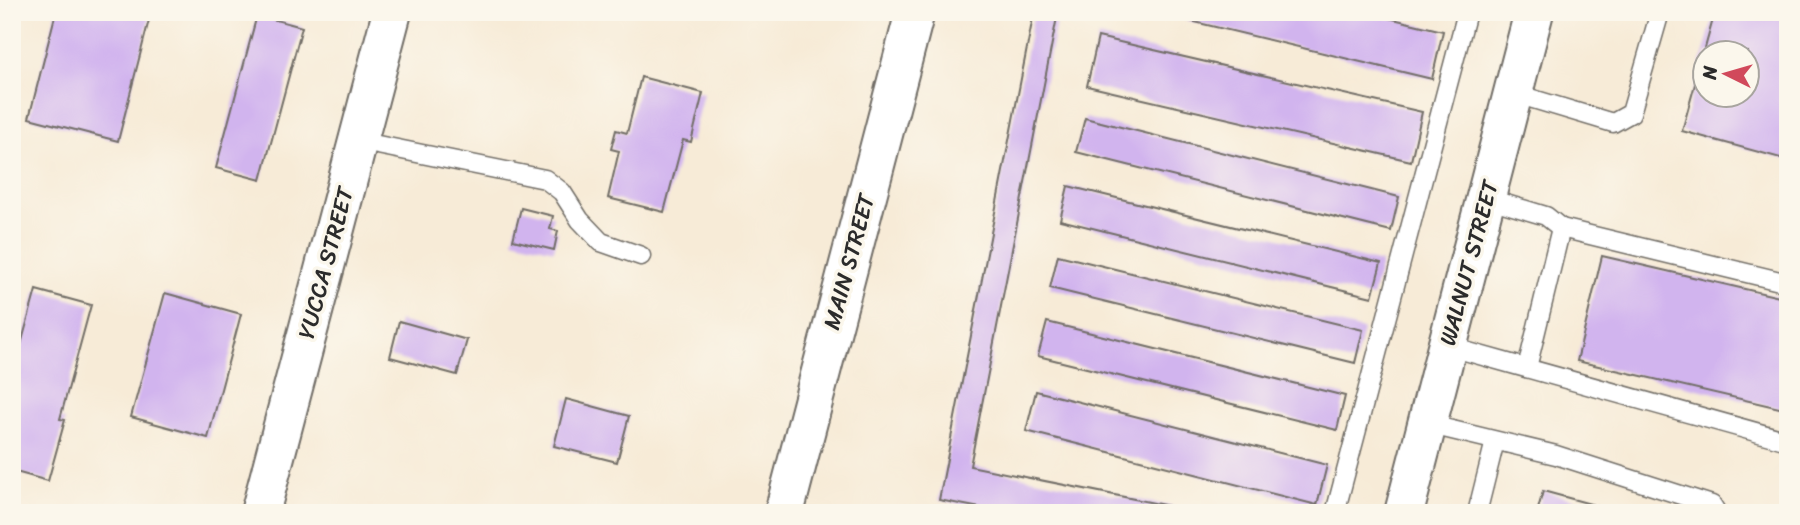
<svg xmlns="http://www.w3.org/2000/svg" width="1800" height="525" font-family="Sriracha,sans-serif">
  <rect width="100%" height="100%" fill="#fbf7ec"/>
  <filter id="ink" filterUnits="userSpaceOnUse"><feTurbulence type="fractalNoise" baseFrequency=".0143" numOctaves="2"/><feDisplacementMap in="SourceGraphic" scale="14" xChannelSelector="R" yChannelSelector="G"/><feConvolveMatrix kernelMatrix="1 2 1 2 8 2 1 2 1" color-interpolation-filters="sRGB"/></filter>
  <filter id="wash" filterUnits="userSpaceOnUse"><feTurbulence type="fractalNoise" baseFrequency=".00686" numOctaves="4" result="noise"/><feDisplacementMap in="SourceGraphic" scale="28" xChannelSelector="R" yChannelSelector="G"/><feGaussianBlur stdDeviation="1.57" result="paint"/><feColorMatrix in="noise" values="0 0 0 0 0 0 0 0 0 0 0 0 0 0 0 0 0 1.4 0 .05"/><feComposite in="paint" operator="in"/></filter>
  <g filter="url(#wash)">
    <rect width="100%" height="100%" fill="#f7ebd7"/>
    <g id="blocks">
      <g fill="#d1b4ee" fill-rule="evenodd">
        <path d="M56,12h95l-33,129 -89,-23z"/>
        <path d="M1034,12h24l-88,454 234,47h-198l-67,-13z"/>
        <path d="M1153,12h211l79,19 -11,48z"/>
        <path d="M1715,12h73v148l-106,-29zM1706,52h42v42h-42z"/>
        <path d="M257,15l45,12 -41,153 -45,-12z"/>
        <path d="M1098,37l324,75 -11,49 -324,-75z"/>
        <path d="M641,77l62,16 -12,49 -8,-2 -19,72 -56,-14 11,-47 -8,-2 5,-19 11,3z"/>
        <path d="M1085,118l314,79 -8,34 -315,-79z"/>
        <path d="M1068,186l313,77 -9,34 -312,-77z"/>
        <path d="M521,208l32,8 -3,13 8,2 -4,19 -41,-10z"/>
        <path d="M1058,255l305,75 -8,33 -305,-75z"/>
        <path d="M1602,256l186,43v111l-211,-49z"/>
        <path d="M36,290l55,15 -31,114 5,1 -17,61 -36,-10v-94z"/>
        <path d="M165,293l76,21 -33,124 -77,-21z"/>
        <path d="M399,321l68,19 -10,35 -67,-18z"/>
        <path d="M1047,322l298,74 -8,34 -299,-74z"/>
        <path d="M1036,391l291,74 -10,40 -291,-74z"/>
        <path d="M566,399l63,17 -12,46 -63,-16z"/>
        <path d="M1543,491l77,21v1h-83z"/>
      </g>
    </g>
  </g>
  <g filter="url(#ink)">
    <use href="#blocks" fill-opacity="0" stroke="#726e67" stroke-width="2"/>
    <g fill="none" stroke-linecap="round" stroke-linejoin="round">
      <defs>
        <g id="lane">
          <path d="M1513,93l100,30 18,-10 29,-101"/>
          <path d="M358,141l187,38 17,13 18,28 21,22 40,14"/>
          <path d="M1486,198l60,18 15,12 -34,140"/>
          <path d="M1561,228l227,55"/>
          <path d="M1447,346l341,95"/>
          <path d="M1427,424l129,31 156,50 5,8"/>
          <path d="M1335,513l132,-501"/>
          <path d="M1477,513l18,-72"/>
        </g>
        <g id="secondary">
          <path d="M260,513l132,-501"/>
          <path d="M1404,513l130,-501"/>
        </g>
        <path id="primary" d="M784,513l131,-501"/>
      </defs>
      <use href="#lane" stroke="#726e67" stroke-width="21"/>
      <use href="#secondary" stroke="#726e67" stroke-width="42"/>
      <use href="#primary" stroke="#726e67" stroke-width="42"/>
      <use href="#lane" stroke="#fff" stroke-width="18"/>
      <use href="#secondary" stroke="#fff" stroke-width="38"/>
      <use href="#primary" stroke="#fff" stroke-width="38"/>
    </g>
  </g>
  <g text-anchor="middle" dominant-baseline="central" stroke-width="7" stroke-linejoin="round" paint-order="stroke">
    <g font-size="23" fill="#2b2b2b" stroke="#fbf7ec">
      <text transform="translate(849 262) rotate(-75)">MAIN STREET</text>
      <text transform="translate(326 263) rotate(-75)">YUCCA STREET</text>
      <text transform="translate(1469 263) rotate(-75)">WALNUT STREET</text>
    </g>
  </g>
  <rect width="1800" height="525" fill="none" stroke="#fbf7ec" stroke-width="42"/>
  <g transform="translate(1726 74) rotate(275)"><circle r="33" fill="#fbf7ec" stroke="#a8a59f" stroke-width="2"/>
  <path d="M0-5L12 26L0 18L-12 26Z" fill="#d1495b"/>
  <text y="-10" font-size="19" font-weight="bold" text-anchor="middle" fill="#2b2b2b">N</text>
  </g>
</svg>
